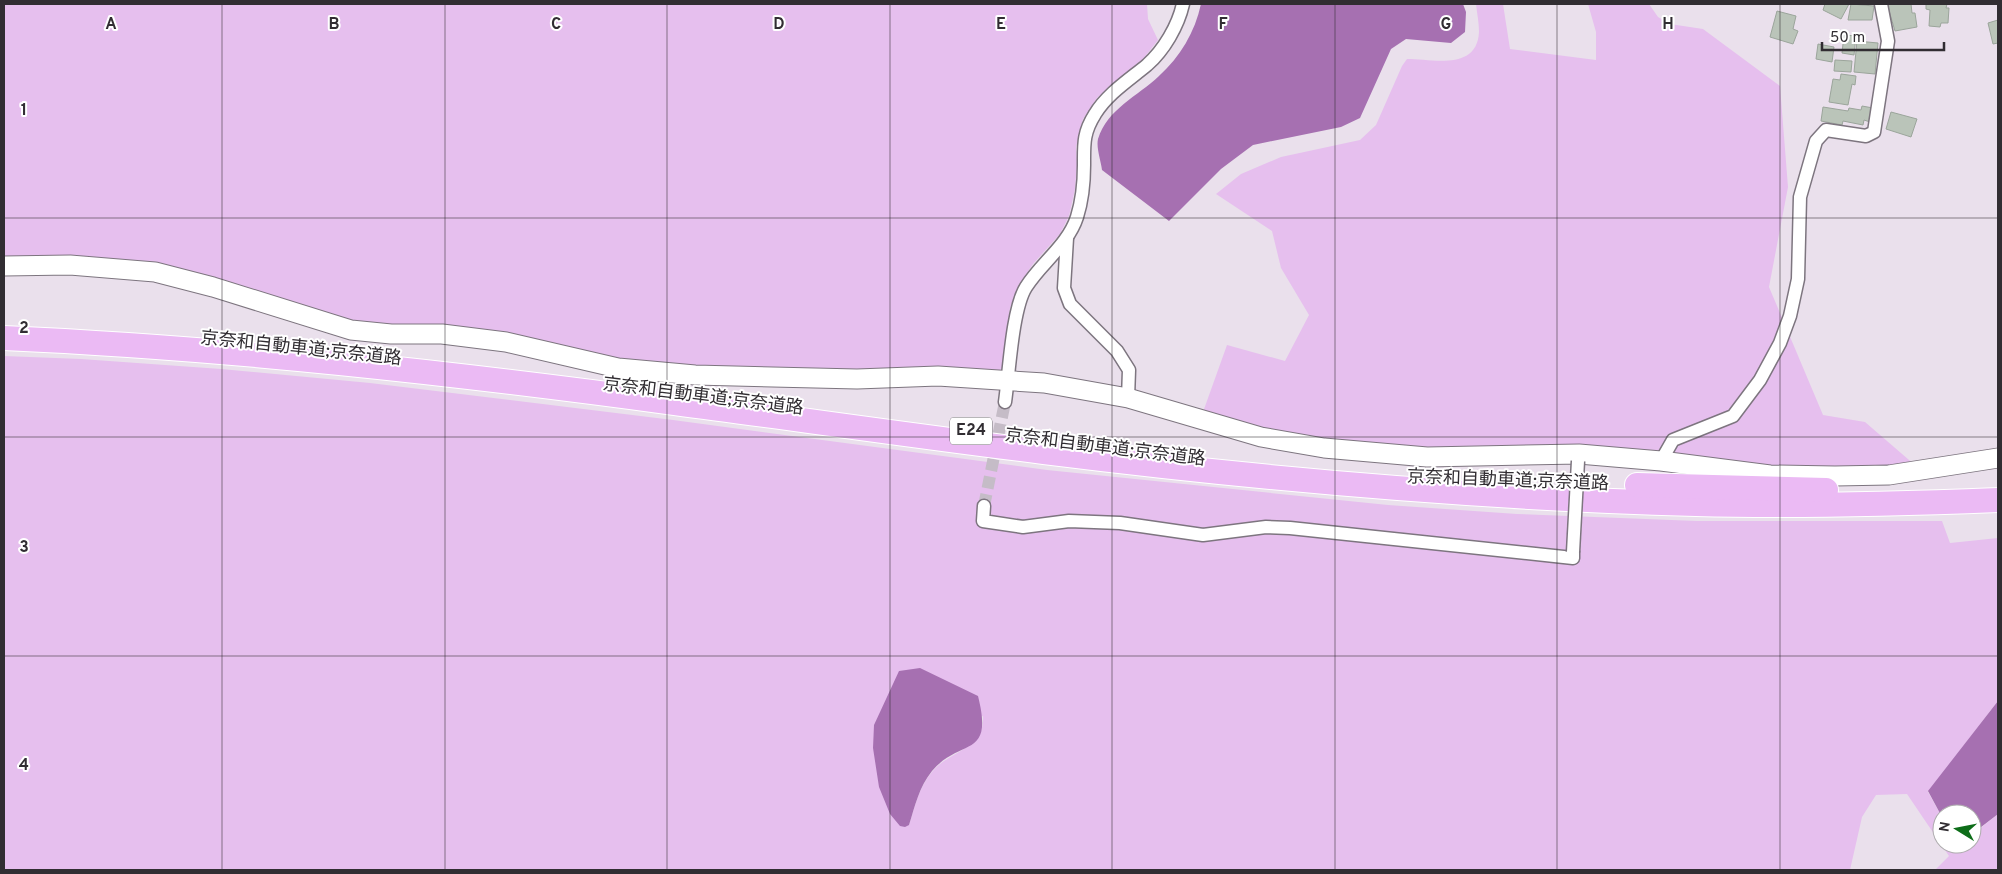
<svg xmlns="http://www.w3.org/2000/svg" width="2002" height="874" font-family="Overpass,'Noto Sans JP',sans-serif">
  <rect width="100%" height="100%" fill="#eae0ec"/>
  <g fill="#e6bfee" fill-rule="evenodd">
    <path d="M4,4h1143l1,15 10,21 -14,18 -47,40 -14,21 -7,28 1,18 -2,24 -6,27 -9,18 -27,30 -15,22 -8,22 -6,58 -7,8 -301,-7 -77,-6 -228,-35 -38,-3 -138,-43 -211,-21z"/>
    <path d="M1476,4h27l7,45 86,11v-28l-8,-28h61l9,13 12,7 33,5 77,57 8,101 -19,100 54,128 42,7 51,44 -81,3 -408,-20 -102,-9 -62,-10 -60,-18 24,-67 58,16 24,-46 -28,-47 -9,-37 -56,-37 25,-20 40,-17 79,-17 16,-15 26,-59 5,-7c26,0 70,12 72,-27 0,-9 -2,-19 -3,-28z"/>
    <path d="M4,356l77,3 140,10 149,14 303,37 374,50 341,35 129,9 180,7h245l8,22 48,-5v163l-70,91 14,25v27h30v-9l26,-21v56h-63l14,-14 -42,-62 -31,1 -14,22 -12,53h-1846zM983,716c2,34 -34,34 -51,56 -13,15 -17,34 -23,53l-36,-77z"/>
  </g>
  <g fill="#a670b1">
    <path d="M1201,4h262l3,8 -1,20 -14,11 -45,-4 -15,10 -31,69 -19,9 -88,18 -32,24 -52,52 -67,-51c-1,-9 -6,-22 -4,-31 9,-30 40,-43 61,-63 21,-19 36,-44 42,-72z"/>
    <path d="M920,668l58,28c16,64 -17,41 -46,75 -13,16 -17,35 -23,54l-4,2 -5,-1 -10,-12 -11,-27 -6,-39 1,-23 25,-54z"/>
    <path d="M1998,701v113l-26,20v-20h-30v3l-14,-26z"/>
  </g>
  <g fill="#bac4b9" stroke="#9ba59b">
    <path d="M1825,4h24l-8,15 -18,-9z"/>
    <path d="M1851,4l23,2 -2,14h-24z"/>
    <path d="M1887,4h24l1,9h3l2,14 -22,4z"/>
    <path d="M1926,4h21l-1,4h3l-1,15h-7l-1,4 -11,-1 1,-16 -4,-1z"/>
    <path d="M1777,11l19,5 -3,13 5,2 -5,13 -23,-7z"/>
    <path d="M1998,20v23l-5,1 -5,-21z"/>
    <path d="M1844,35l12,1 -2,19 -12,-2z"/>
    <path d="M1857,41l21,2 -3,31 -21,-2z"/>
    <path d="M1818,44l16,3 -2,15 -16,-3z"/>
    <path d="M1835,60l17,1 -1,11 -17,-1z"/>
    <path d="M1841,74l15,2 -1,9 -3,-1 -4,21 -19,-3 4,-23 7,1z"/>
    <path d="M1862,106l11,2 -3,14 -6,-2 -1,5 -20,-4 -1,4 -21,-4 2,-14 25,4 1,-3 12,2z"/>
    <path d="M1891,112l26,7 -6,18 -25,-8z"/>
  </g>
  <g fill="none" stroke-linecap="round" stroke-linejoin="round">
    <path stroke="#c5bcc7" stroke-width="12" stroke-dasharray="12 6" stroke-linecap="butt" d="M984,506l21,-104"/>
    <defs>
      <g id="street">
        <path d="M1067,238l-3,50 6,16 47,47 12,19 -1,28"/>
        <path d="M1005,402c4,-27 7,-93 21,-115 15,-24 42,-42 51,-70 5,-16 7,-35 7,-52 0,-21 -1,-32 11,-51 12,-20 34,-34 52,-49 17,-15 31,-39 36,-61"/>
        <path d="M1661,461l12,-21 60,-24 27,-36 20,-37 10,-27 8,-37 2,-82 16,-56 10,-11 40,6 8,-4 14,-91 -7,-37"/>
        <path d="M984,506l-1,15 40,6 46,-6 51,2 83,12 63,-8 24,1 283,30v-6"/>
      </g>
      <path id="secondary" d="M4,266l66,-1 85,7 58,15 138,43 40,4h51l64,8 112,26 77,7 162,4 81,-3 106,7 84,15 133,39 63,11 103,9 152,-3 82,7 109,14 65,1 54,-1 109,-17"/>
      <g id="highway">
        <path d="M4,338c224,10 448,35 671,65 123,16 246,34 369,49 217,27 434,46 652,52 101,3 202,0 302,-4"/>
        <path d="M1637,485l189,5"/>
      </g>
    </defs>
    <use href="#street" stroke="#7d757f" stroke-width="15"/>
    <use href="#secondary" stroke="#7d757f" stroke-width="21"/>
    <use href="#highway" stroke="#fff" stroke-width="26"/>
    <use href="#street" stroke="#fff" stroke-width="12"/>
    <use href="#secondary" stroke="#fff" stroke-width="19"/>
    <use href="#highway" stroke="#ebbaf4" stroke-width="24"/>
    <defs>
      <path id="street-bridge" d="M1573,552l5,-91"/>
    </defs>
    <use href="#street-bridge" stroke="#7d757f" stroke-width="15" stroke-linecap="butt"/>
    <use href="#street-bridge" stroke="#fff" stroke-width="12"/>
  </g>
  <path fill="none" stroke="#312d32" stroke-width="1" stroke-opacity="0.55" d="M222,4v866M445,4v866M667,4v866M890,4v866M1112,4v866M1335,4v866M1557,4v866M1780,4v866M4,218h1994M4,437h1994M4,656h1994"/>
  <g text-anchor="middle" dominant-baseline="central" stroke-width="4" stroke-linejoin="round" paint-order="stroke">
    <rect fill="#fff" stroke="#6f6c70" stroke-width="1" x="950" y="417.5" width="42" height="27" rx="4"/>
    <g font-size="16" font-weight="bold" fill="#312d32">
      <text x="971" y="431">E24</text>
    </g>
    <g font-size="18" fill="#312d32" stroke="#fff">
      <text transform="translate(301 349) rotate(6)">京奈和自動車道;京奈道路</text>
      <text transform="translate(703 397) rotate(7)">京奈和自動車道;京奈道路</text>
      <text transform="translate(1105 448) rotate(7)">京奈和自動車道;京奈道路</text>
      <text transform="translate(1508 481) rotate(2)">京奈和自動車道;京奈道路</text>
    </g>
  </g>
  <g font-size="16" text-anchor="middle" font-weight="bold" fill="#312d32" stroke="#fff" stroke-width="4" stroke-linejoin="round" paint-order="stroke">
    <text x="111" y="29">A</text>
    <text x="334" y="29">B</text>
    <text x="556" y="29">C</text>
    <text x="779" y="29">D</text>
    <text x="1001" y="29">E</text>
    <text x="1223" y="29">F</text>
    <text x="1446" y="29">G</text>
    <text x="1668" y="29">H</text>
    <text x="24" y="115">1</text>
    <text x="24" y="333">2</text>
    <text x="24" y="552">3</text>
    <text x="24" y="770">4</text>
  </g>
  <rect width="2002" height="874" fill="none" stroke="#312d32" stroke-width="10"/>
  <g transform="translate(1957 829) rotate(280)"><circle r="24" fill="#ffffff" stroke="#adabad"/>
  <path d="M0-4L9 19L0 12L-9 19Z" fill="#0d6d19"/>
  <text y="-8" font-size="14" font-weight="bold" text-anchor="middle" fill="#312d32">N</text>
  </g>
  <path d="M1822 42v8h122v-8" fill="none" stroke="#312d32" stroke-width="2.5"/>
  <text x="1830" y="42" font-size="15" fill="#312d32" stroke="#ffffff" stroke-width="4" paint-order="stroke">50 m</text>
</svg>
